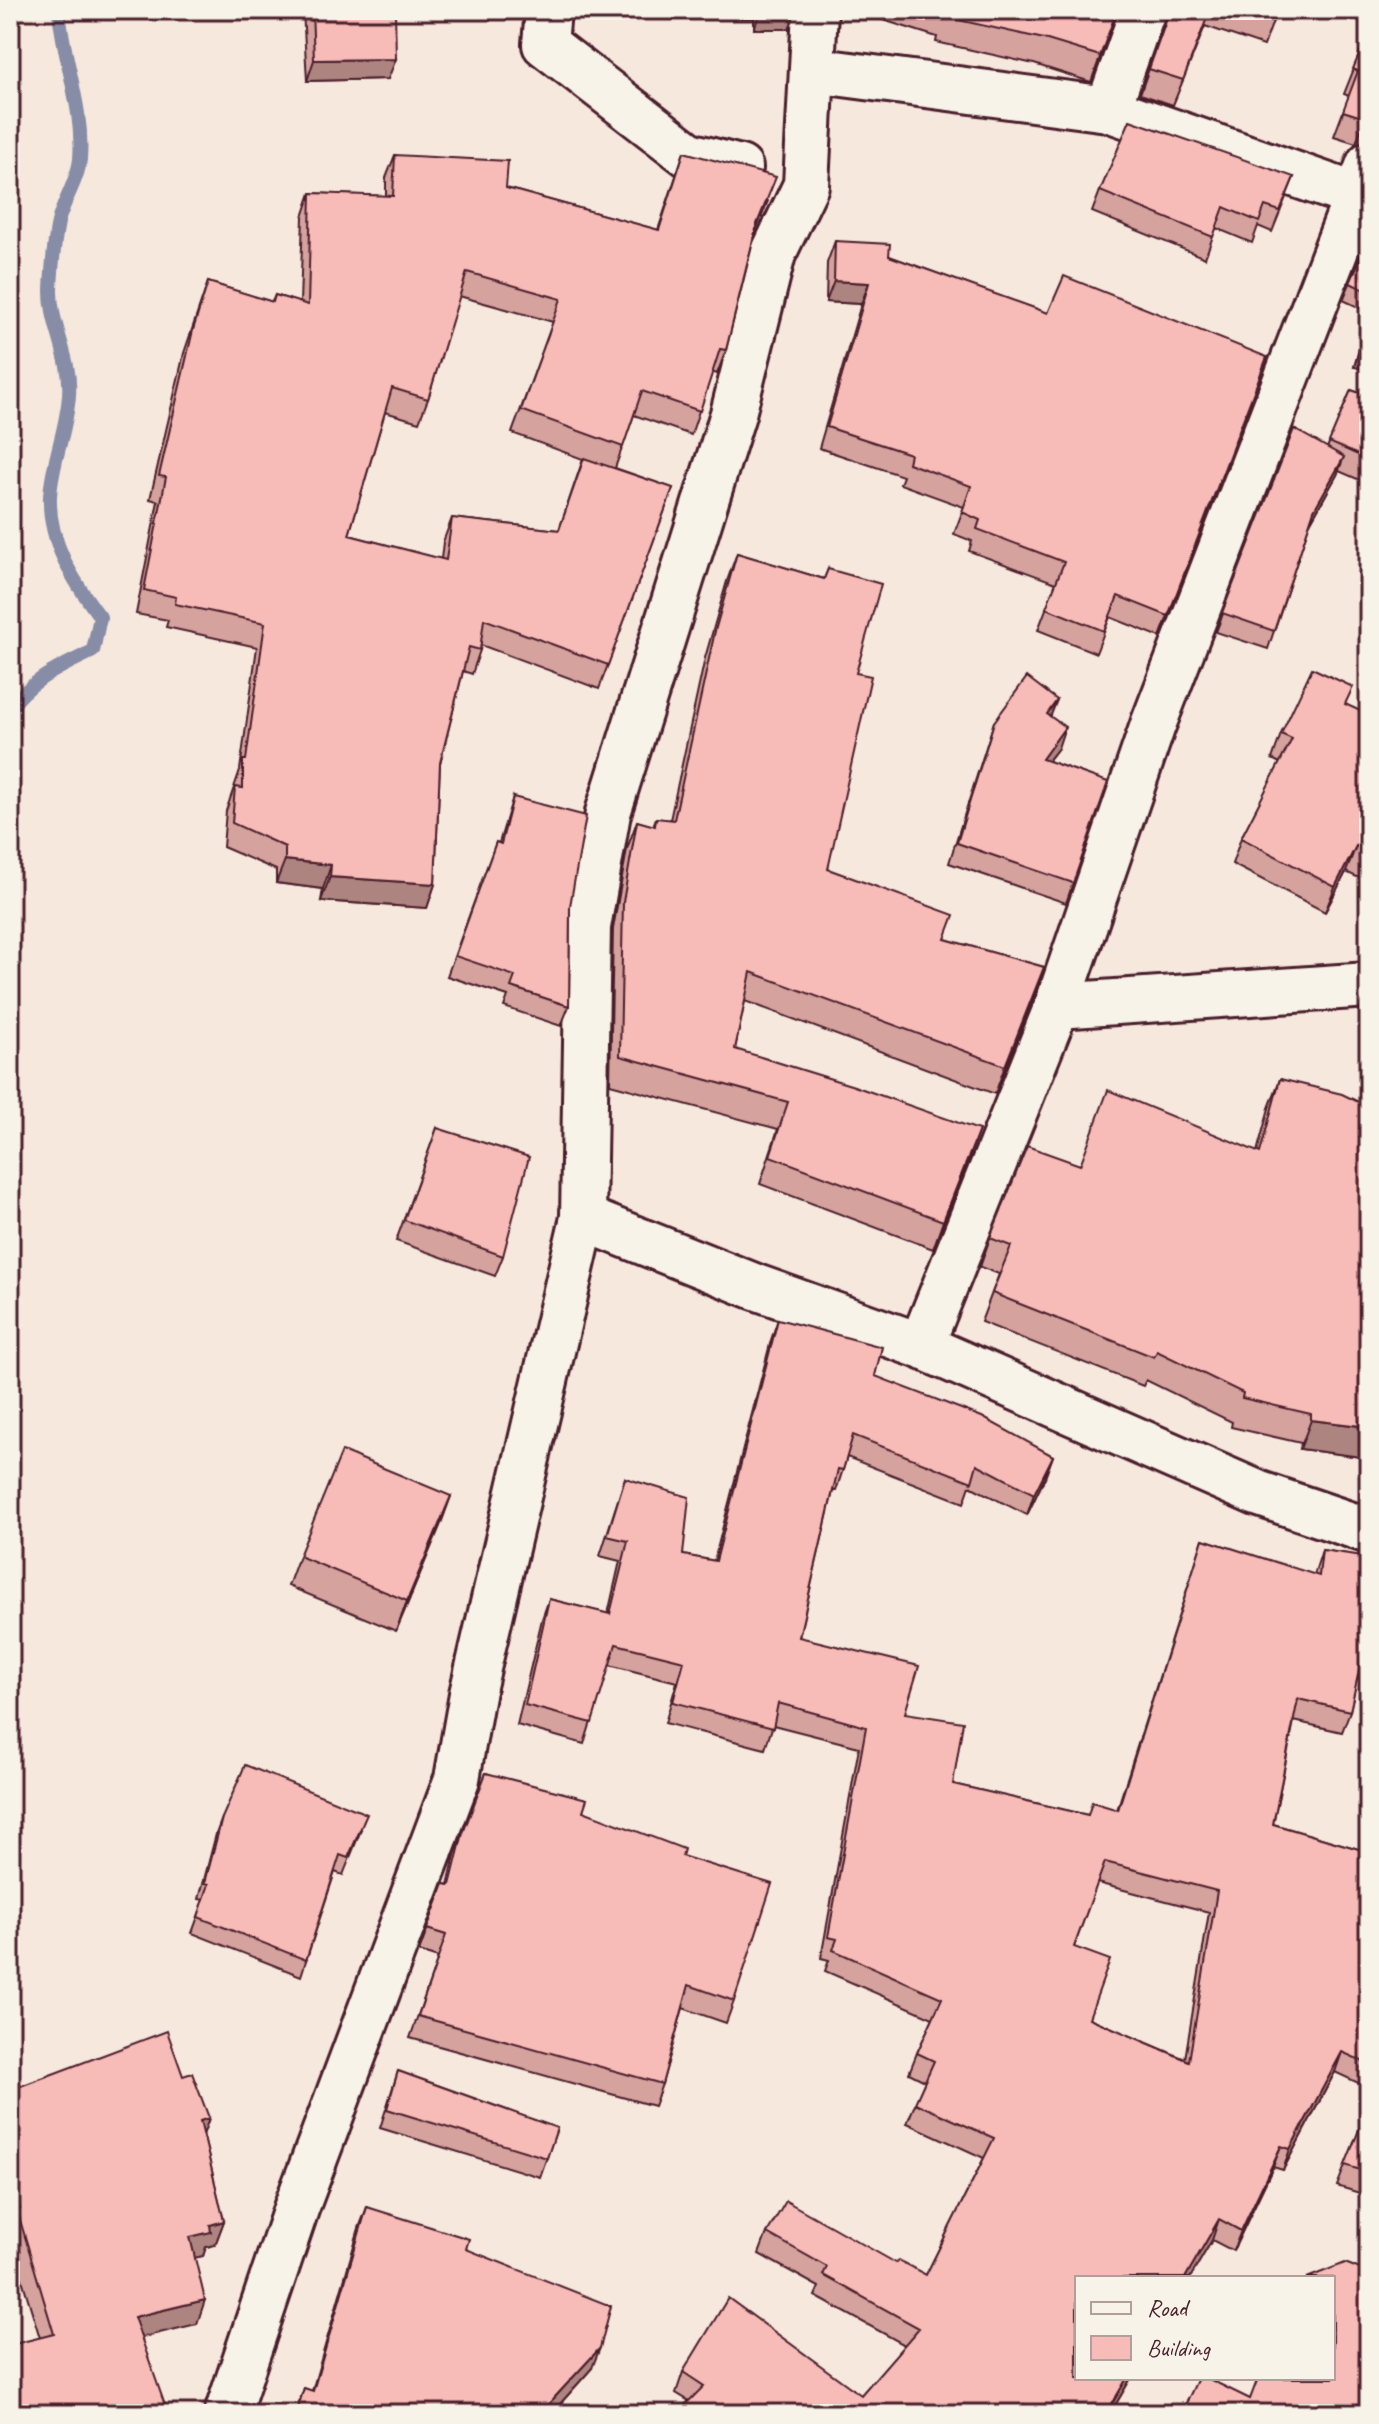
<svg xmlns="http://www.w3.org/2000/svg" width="1379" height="2424" font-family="Caveat,sans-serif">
  <rect width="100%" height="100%" fill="#f7e8de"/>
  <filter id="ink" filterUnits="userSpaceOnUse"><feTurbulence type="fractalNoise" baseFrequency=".0125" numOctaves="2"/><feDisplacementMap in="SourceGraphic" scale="16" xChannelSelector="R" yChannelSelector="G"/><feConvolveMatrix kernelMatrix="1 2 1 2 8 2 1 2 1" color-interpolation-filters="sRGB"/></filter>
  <g filter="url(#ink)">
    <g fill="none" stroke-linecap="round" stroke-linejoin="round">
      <path stroke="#878ca7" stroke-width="14" d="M10,709c19,-29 53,-43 83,-58l7,-34c-26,-35 -52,-75 -50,-121 2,-34 17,-67 19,-101 3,-38 -19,-69 -18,-106 1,-21 3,-46 7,-67 5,-21 20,-41 22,-63 4,-51 -17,-99 -21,-149"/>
      <defs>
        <g id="minor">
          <path d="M548,10l-3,34 144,111 51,13"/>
          <path d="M813,70l295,39 249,87 12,8"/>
          <path d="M1108,109l35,-99"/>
          <path d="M1057,1006l312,-21"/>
          <path d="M583,1218l173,69 165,59 336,147 112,38"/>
          <path d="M921,1346l136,-340 96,-281 216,-561"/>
          <path d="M227,2414l70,-208 160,-427 15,-85 111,-476 5,-291 20,-114 125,-399 40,-160 33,-69 9,-175"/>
        </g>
      </defs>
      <use href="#minor" stroke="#4a1f2b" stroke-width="50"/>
      <use href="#minor" stroke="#f7f3e8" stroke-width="44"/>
    </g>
    <g fill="#d5a29e" stroke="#4a1f2b" stroke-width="2" fill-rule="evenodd">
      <path d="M303,10h92l-7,69 -81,2z"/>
      <path d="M694,10h102l-7,19h-35v-11h-25v-7z"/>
      <path d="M851,10h266l-26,72 -57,-18 -98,-22 1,-5z"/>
      <path d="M1167,10h110l-13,36 -59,-20 -32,79 -33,-11 27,-76z"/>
      <path d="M1369,31v111l-13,1 -22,-7 15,-40 -5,-2z"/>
      <path d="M684,152l84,49 -12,29 -30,120 -9,24 -5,-2 -21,63 -57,-20 -19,53 58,20 -74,201 -118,-44 -1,5 -8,24 -9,-3 -23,92 -5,121 -8,24 -106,-7 2,-12 -47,-6v-13l-53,-23 3,-36 14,-41 17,-123 -91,-20 2,-7 -32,-6 22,-113 -8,-2 34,-146 24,-71 64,20 3,-7 25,8 3,-86 8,-24 75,3v-18l9,-23 111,33 152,42zM459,296l94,26 -41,111 71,26 -24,71 -107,-12 -9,24 -2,17 -92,-24 36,-123 34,10 9,-23z"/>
      <path d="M1294,177l-22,55 -14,-6 -6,17 -36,-15 -11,30 -113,-46 8,-21z"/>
      <path d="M1369,238v74l-26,-12z"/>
      <path d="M835,241l54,15 159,57 219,44 -107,280 -50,-20 -14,36 -58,-23 18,-47 -87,-32 3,-10 -18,-7 10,-27 -64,-23 3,-8 -84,-28 42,-144 -35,-2 1,-39z"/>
      <path d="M1369,313v56l-15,-2z"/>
      <path d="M1351,390l18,6v88l-30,-13 -30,54 -41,124 -52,-17 78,-203 33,19z"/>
      <path d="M737,553l87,26 4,-10 28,104 -28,196 117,70 99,28 -49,127 -250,-93 -10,48 234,109 -36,91 -173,-65 18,-55 -168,-45 3,-155 14,-80 10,-28 16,5 3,-8 14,2 35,-162 22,-77z"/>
      <path d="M1347,705l22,154 -10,19 -13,-6 -21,40 -93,-48 9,-26 39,-75 -8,-4 9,-25z"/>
      <path d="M1051,717l7,31 -10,13 60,21 -42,121 -117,-40 45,-141z"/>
      <path d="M513,797l57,109 -1,100 -8,20 -57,-19 4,-11 -61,-20 49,-134 3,1z"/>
      <path d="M1280,1079l89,28v351l-69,-9 1,-6 -70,-16 1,-5 -86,-42 -3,6 -162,-64 18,-48 -19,-7 10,-29 90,-73 177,-13 12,-44z"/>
      <path d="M437,1128l66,128 -8,20 -99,-35z"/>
      <path d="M778,1319l97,57 178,80 -8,21 -18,38 -57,-29 -6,17 -117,-46 -11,34h-3l-34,146 106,76 48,71 134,31 30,-5 86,-271 111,36 8,-25 47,7v116l-3,8 -9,-3 -7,33 -8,21 -48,-11 -21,103 96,28v236l-34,-16 -52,98 -10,-3 -40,84 -21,-11 -102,174h-434l13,-13 -13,-8 7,-21 178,23 44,-50 -90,-49 4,-9 -60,-33 8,-21 129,30 30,12 58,-117 -77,-35 18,-42 -16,-8 8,-20 16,-35 -108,-47 4,-11 -8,-2 38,-211 -86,-22 -8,24 -100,-26 12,-41 -68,-17 -25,79 -67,-19 25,-106 7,-20 59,15 12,-53 -20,-5 25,-78 58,77 31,6 57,-221zM1097,1883l112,29 -24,147 -96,-41 -15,-71z"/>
      <path d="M451,1496l-11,30 -44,105 -108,-45 11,-30z"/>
      <path d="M486,1773l97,38 99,45 52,145 -8,22 -43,-15 -21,76 -8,22 -244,-68 28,-80 -19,-6 25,-68 4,1 7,-30z"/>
      <path d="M222,1818l139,12 -18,45 -8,-3 -34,104 -109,-43 12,-33 -5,-1 17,-65z"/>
      <path d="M398,2071l159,57 -17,49 -160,-49z"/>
      <path d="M183,2076l26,42 -6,16 21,87 -9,24 -9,2 -3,9 -8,1 2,67 -157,14 -30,-98v-150z"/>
      <path d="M1369,2105v91l-32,-10z"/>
      <path d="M367,2207l99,42 126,119 -41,46h-256l9,-26 8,3 47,-163z"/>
    </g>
    <g fill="#ae8481" stroke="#4a1f2b" stroke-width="2">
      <path d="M732,10h25l-3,8h-25z"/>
      <path d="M761,10h35l-7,19h-35z"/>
      <path d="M396,59l-8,20 -81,2 7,-21z"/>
      <path d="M1365,118h4v24l-13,1z"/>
      <path d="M834,281l35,2 -8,21 -35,-2z"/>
      <path d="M1360,350l9,1v18l-15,-2z"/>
      <path d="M1344,457l-7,18 -30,53 7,-18z"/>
      <path d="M1057,700l-8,20 -2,-6z"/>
      <path d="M1065,727l-7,21 -24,31 8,-20z"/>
      <path d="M1356,846l-10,26 -21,40 10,-25z"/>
      <path d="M1369,851v8l-10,19z"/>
      <path d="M285,860l46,5 -8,24 -47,-6z"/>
      <path d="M330,877l105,7 -8,24 -106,-7z"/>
      <path d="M1044,967l-10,28 -39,99 10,-28z"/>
      <path d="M979,1130l-10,28 -36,91 10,-28z"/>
      <path d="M1311,1420l58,7v31l-69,-9z"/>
      <path d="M1053,1456l-8,21 -18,38 7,-21z"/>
      <path d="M451,1496l-11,30 -44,105 11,-30z"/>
      <path d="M1342,2052l-7,20 -52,98 7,-21z"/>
      <path d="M209,2118l-8,23 -1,-20z"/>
      <path d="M1281,2146l-8,21 -40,84 8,-20z"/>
      <path d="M1219,2219l-7,21 -22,38h-5z"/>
      <path d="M224,2221l-9,24 -9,2 -3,9 -22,5 9,-24 20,-12z"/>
      <path d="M205,2300l-8,24 -71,17 8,-24z"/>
      <path d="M600,2348l-8,20 -41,46h-9l1,-4z"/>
      <path d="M1127,2378h4l-21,36h-4z"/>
    </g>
    <g fill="#f8bcb8" stroke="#4a1f2b" stroke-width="2" fill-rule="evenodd">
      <path d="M312,10h83l1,49 -82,1z"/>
      <path d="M940,10h177l-17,46 -56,-17 -99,-22 1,-5z"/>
      <path d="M1170,10h40l-27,70 -34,-11z"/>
      <path d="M1240,10h37l-4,11z"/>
      <path d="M1369,31v87h-4l-22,-7 15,-40 -5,-2z"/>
      <path d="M1130,120l164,57 -14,34 -15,-5 -6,16 -35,-15 -11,30 -113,-46z"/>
      <path d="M684,152l92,25 -19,47 -31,126 -6,-1 -20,62 -58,-20 -19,56 -102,-37 40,-111 -94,-27 -39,127 -36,-11 -43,147 97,25 6,-42 107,12 25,-72 89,30 -65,177 -124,-46 -4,31 -11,-3 -29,116 -5,121 -105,-7 1,-12 -46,-5v-13l-53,-24 3,-36 8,1v-28h3l19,-137 -90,-19 1,-7 -32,-7 22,-113 -7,-1 34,-146 15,-48 65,20 2,-7 33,10 3,-112 82,3 2,-41 113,6 -2,27 153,42z"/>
      <path d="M1369,238v54l-19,-9z"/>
      <path d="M835,241l55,3 -1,12 159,57 16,-37 203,81 -99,259 -50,-20 -14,35 -58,-23 18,-46 -87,-33 3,-9 -18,-8 9,-26 -63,-23 2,-9 -83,-27 42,-144 -35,-2z"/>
      <path d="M1369,318v33l-9,-1z"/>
      <path d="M1351,390l18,6v64l-40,-18z"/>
      <path d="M1294,429l50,28 -30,53 -40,121 -52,-18z"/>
      <path d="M737,553l87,26 4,-10 53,15 -25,89 15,3 -43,193 126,46 -9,24 99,28 -39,99 -254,-94 -16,77 119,37 125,44 -36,91 -173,-65 18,-54 -168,-46 3,-154 14,-81 18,5 1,-8 18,2 41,-189z"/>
      <path d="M1312,668l41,19 -8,17 24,11v136l-1,2 -12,-7 -21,41 -94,-49 51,-99 -11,-5z"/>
      <path d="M1027,677l30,23 -10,14 18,13 -23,32 66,23 -35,101 -116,-40 37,-121z"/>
      <path d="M513,797l73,19 -16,90 -1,100 -58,-19 4,-11 -60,-20 41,-114 5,2z"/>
      <path d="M1280,1079l62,15 27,13v320l-58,-7v-6l-69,-16 1,-5 -86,-42 -3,6 -162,-64 19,-47 -21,-8 37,-92 53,19 28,-75 152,63z"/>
      <path d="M437,1128l92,29 -26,99 -99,-36z"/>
      <path d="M778,1319l104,28 -7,29 107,41 71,39 -19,38 -57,-30 -5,18 -119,-47 -10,35 -5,-1 -39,168 120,29 -14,47 58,9 -10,62 135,31 4,-13 26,8 85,-271 116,37 3,-26 47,7v102l-7,-2 -12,54 -52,-12 -25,125 96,28v212l-27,-12 -52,97 -9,-3 -40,85 -22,-12 -34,59h-108v100h50l-21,36h-65l-17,-10 -8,10h-340l28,-28 -21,-14 45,-74 133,97 58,-67 -96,-53 4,-8 -60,-34 19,-32 110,62 2,-3 28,15 68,-137 -79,-35 19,-42 -17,-8 25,-55 -109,-48 4,-11 -9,-2 38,-210 -88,-24 -5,25 -100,-26 11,-41 -68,-17 -24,79 -67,-18 24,-106 61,15 18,-73 -21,-5 18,-58 64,19 -6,58 33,6zM1105,1862l112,29 -28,170 -100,-43 21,-58 -36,-13z"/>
      <path d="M342,1451l109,45 -44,105 -108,-45z"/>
      <path d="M245,1765l122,49 -19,44 -8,-3 -34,105 -108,-43 11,-33 -4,-1 17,-65z"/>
      <path d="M486,1773l101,26 -4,12 101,38 -2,7 90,28 -38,117 -45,-16 -27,99 -244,-68 28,-81 -19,-6 17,-45 6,1 13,-52z"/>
      <path d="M167,2031l16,45 9,-3 17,45 -9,3 24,100 -14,4 1,7 -21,5 15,63 -71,17 34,97h-158v-69l44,-11 -37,-124 3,-1 -10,-27v-92z"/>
      <path d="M398,2071l159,57 -10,30 -160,-49z"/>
      <path d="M1369,2105v68l-24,-8z"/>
      <path d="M367,2207l102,32 -3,10 145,57 -11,42 -57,62 5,4h-252l8,-26 9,3z"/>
      <path d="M1345,2263l20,8 4,-5v148h-188l17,-36h9l43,21 8,-21h75v-100h-26z"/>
    </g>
  </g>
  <rect width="1379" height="2424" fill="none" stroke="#f7f3e8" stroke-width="40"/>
  <rect x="20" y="20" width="1339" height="2384" fill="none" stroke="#4a1f2b" stroke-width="3" filter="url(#ink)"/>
  <rect x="1075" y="2276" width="260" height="104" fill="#f7f3e8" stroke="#b29e9c" stroke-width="2"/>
  <rect x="1091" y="2302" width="40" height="12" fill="#f7f3e8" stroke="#b29e9c" stroke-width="2"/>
  <text x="1147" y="2316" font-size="24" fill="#4a1f2b">Road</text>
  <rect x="1091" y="2336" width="40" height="24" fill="#f8bcb8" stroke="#b29e9c" stroke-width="2"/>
  <text x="1147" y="2356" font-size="24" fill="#4a1f2b">Building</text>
</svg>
